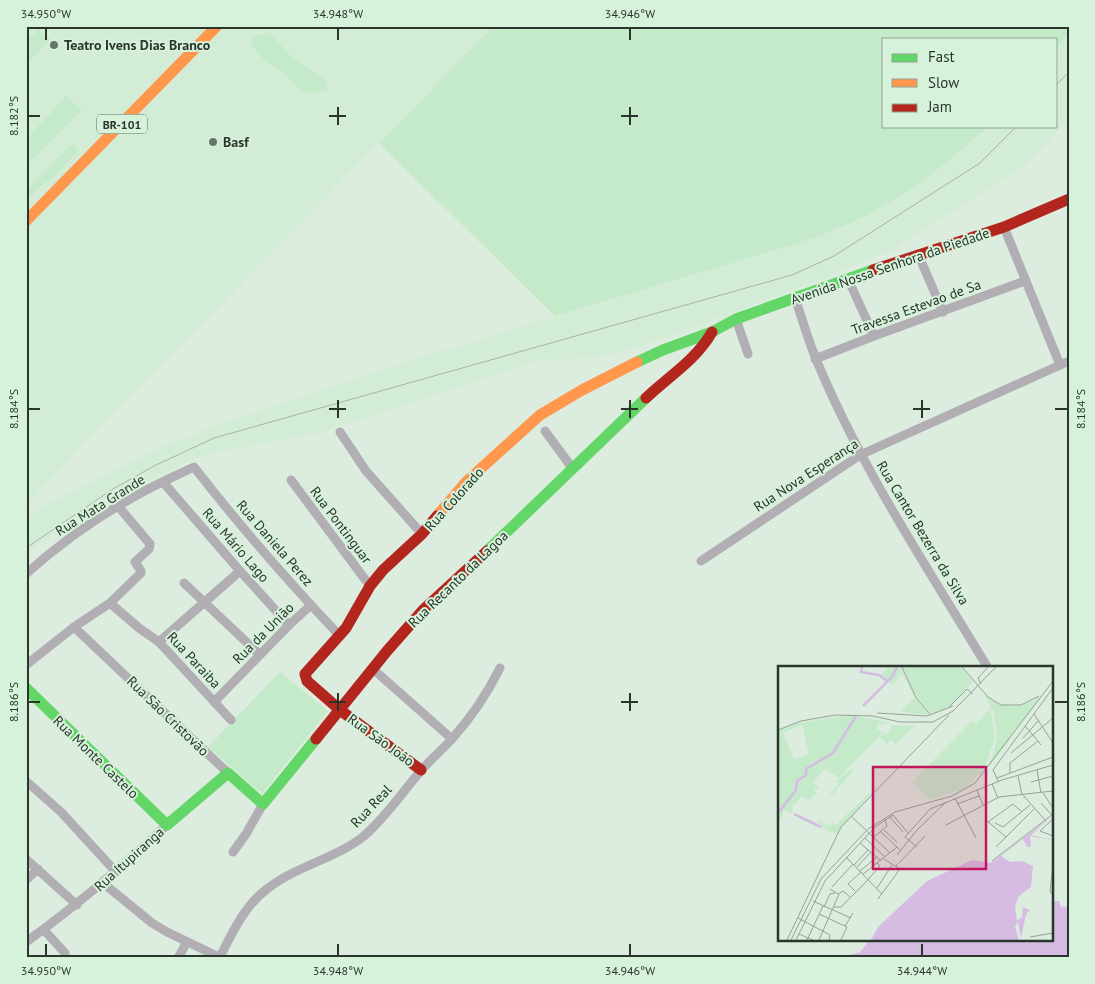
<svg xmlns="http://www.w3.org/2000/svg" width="1095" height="984" font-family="'PT Sans',sans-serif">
  <rect width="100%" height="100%" fill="#dcecde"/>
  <g fill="#d3ecd6">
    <path d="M26,26h468l-418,426 -50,54z"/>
    <path d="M1069,34v22l-6,10 6,-6v59l-38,40 -17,14 -123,77 -71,30 -175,65 -48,13 -60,2 -215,72 -118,23 -71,32 -15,3 -92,62v-30l14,-14 131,-66 174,-60 152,-48 288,-87 117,-53 72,-54 14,-14h68v-77z"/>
  </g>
  <g fill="#c5eaca">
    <path d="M494,26h575v8l-13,15v-10h-172v87h104c-31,30 -74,63 -112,84 -45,25 -98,39 -147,54 -58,17 -116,35 -174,52l-176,-173z"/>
    <path d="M39,29l11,10 -24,26v-23z"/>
    <path d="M268,32l23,24 35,25 1,10 -20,2 -7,-3 -15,-16 -20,-13 -13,-15v-9z"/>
    <path d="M66,96l16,14 -56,56v-26z"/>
    <path d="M71,145l4,1 3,5 -29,30 -6,3 -17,15v-8z"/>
    <path d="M280,672l48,39 -66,83 -54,-47z"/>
  </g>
  <path fill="#d6bce2" d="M1051,901h8l2,6 8,-1v52h-229l20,-6 10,-12h181z"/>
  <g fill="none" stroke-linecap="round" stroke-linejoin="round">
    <g stroke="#b1aeb4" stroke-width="9">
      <path d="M1004,227l56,138"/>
      <path d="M918,254l25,58"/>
      <path d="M848,279l26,57"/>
      <path d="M795,298c7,20 13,42 21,61 45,109 111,208 172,309"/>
      <path d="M736,319l12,35"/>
      <path d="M815,359l59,-23 151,-55"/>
      <path d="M545,431l28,38"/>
      <path d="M340,432l26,39 56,63"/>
      <path d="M291,480l79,106"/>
      <path d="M163,482l77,89 49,54"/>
      <path d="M701,561l159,-106 209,-94"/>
      <path d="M26,574c32,-29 68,-55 106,-76 20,-12 41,-21 62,-31 45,58 94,114 145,168"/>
      <path d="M184,583l75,71"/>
      <path d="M110,603l29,25 20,14 72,78"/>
      <path d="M74,627l154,146"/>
      <path d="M159,642l81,-71"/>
      <path d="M26,665l48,-38 36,-24 31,-30v-2l-6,-9 14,-13 1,-5 -32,-38"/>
      <path d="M373,669l79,70"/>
      <path d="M214,702l75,-77 22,-20"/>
      <path d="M26,781l35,31 55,60"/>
      <path d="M233,852l13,-18 17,-30"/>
      <path d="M26,859l51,46"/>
      <path d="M26,880l12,-11"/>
      <path d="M103,883l49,40 15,9 54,26"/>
      <path d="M44,930l21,23v5"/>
      <path d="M26,942c50,-36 96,-75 141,-117"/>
      <path d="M220,957c12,-24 25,-52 47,-68 29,-23 68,-30 97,-53 21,-18 37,-42 55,-63 10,-12 22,-22 32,-33 20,-22 36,-46 49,-72"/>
      <path d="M178,958l9,-16"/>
    </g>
    <g stroke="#63d668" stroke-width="11">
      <path d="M637,362l26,-12 49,-18 24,-13 137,-49"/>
      <path d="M487,551l159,-153"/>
      <path d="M26,688l141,137 61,-52 35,31 53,-65"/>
    </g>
    <g stroke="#ff974d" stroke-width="11">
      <path d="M26,221l191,-195"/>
      <path d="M437,516l29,-34 74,-67 42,-25 55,-28"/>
    </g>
    <g stroke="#b3261e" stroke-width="11">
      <path d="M873,270l131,-43 65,-28"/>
      <path d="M646,398c23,-22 50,-38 66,-66"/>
      <path d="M316,739l71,-88 37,-42 63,-58"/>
      <path d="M421,770l-81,-60 -33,-29 -2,-7 41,-46 24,-42 13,-16 39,-36 15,-18"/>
    </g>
    <g stroke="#abb0ad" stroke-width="1">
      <path d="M1056,85l13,-13"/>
      <path d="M26,548l87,-59 41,-23 60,-28 578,-163 42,-19 146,-93 37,-37"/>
    </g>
  </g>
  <path fill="none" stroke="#2a352c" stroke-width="2" d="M46,28v12M338,28v12M630,28v12M338,107v18M630,107v18M28,116h12M329,116h17M621,116h17M338,400v18M630,400v18M922,400v18M28,409h12M329,409h17M621,409h17M913,409h17M1055,409h13M338,693v18M630,693v18M28,702h12M329,702h17M621,702h17M1055,702h13M46,944v12M338,944v12M630,944v12M922,944v12"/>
  <g fill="#68756a" stroke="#d6f2da" stroke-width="2">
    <circle cx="54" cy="45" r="5"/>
    <circle cx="213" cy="142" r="5"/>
  </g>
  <g text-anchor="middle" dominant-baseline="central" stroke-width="4" stroke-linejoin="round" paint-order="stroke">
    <rect fill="#d6f2da" stroke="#5e6e60" stroke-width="1" x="97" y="114.5" width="50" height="19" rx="4"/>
    <g font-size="12" font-weight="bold" fill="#2a352c">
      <text x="122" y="124">BR-101</text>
    </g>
    <g font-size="14" font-weight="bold" fill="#2a352c" stroke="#d6f2da" text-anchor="start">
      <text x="64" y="45">Teatro Ivens Dias Branco</text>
      <text x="223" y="142">Basf</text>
    </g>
    <g font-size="14" fill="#2a352c" stroke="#d6f2da">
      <text transform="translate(890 266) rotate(-19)">Avenida Nossa Senhora da Piedade</text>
      <text transform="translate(916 307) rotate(-20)">Travessa Estevao de Sa</text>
      <text transform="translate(806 475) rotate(-33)">Rua Nova Esperança</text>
      <text transform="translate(454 499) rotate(-48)">Rua Colorado</text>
      <text transform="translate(100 505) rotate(-32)">Rua Mata Grande</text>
      <text transform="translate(341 525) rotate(53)">Rua Pontinguar</text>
      <text transform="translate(923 533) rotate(59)">Rua Cantor Bezerra da Silva</text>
      <text transform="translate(275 543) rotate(49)">Rua Daniela Perez</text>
      <text transform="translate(236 545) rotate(49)">Rua Mário Lago</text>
      <text transform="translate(458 579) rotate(-44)">Rua Recanto da Lagoa</text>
      <text transform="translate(263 633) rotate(-45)">Rua da União</text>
      <text transform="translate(194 660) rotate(47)">Rua Paraiba</text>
      <text transform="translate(168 716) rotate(44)">Rua São Cristovão</text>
      <text transform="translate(381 740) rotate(36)">Rua São João</text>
      <text transform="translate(96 757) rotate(44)">Rua Monte Castelo</text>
      <text transform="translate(371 806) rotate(-47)">Rua Real</text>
      <text transform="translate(129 859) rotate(-42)">Rua Itupiranga</text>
    </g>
  </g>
  <g transform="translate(778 666)">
    <rect width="275" height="275" fill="#dcecde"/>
    <path d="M110,1h13l13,29 -12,-22 -10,10 -10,-10zM125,1h58l12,15 -27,27 -14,5 -16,-16zM265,27l-45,62 -15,19 10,-18 4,-18 -3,-24 -9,-19 14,9 15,3 19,-6zM136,32l15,15v2l-28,-3zM212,43l5,29 -11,32 -20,19 -34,11 -18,-18 60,-61 4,3zM72,49l42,8 -14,1 -1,5 6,4 -44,45 -14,-9 -12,13 7,6 -6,1 2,4 -6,7 -9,-3 -8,9 -1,7 -8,-3 -6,16v-95l20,-8zM24,59l7,29 -15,5 -11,-26zM114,59l22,1h1l-20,18 -4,-4 -4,4 -7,-7 5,-5 3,3zM74,102l2,2 -22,25 -2,-2 8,-8 -1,-4zM103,116l-45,52 -14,-6 -5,-10 10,8 5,-4 -5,5 -4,-2 3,3 7,-5 3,2z" fill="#c5eaca" fill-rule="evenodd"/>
    <path d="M275,149l-22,20 22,5 -23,-4 1,11h-4l-4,-8 -22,17 9,6 12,-1 11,5 -2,21 -12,9 -4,10 2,15 5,-4 1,-10 7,3 -4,4 -5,24 -3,-16 -3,5 4,13h-148l7,-13 49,-46 45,-21 19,3z" fill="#d6bce2"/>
    <path fill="none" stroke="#d6bce2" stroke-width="2.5" d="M84,1l-1,5 18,3 8,6M85,40l29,-29 5,-10M0,147l18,-23 1,-9 9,-6v-6l27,-16 23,-37M16,148l27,13"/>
    <path fill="none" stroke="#95a397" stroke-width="1" d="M124,1l14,31 14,16M184,1l26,30 13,8h20l18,-9M203,18l-3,-6 10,-11M171,41l18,-18 6,5M99,47l50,3 26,-10M256,48l19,29M247,60l13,15M0,64l23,-9 34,-6 38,1 27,6h33l20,-11 43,-44M245,72l16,-18M233,87l42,-35M259,104l4,23M232,107v-10l28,-22 3,4M240,110l4,19M219,112l56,-21M220,115l-5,-11 60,-82M253,116l22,-6M214,118l6,14M199,124l6,15M265,127l10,15M245,129l22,25M177,132l21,40M263,137l11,12M179,138l22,-8M73,150l39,37M112,151l13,15M275,153l-13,12 13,5M208,154l20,17M210,156l25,-18 8,7M217,157l8,4 27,-22M168,159l53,-28 54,-6M106,164l13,12M103,166l19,18M96,171l13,-11 -2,-7M87,172l20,19M82,177l21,18M139,181l-12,-10 25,-28 72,-29 51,-15M218,181l38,-38M119,189l20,-25 29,-28M68,191l36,37M214,195l61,-47M76,199l14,-15M275,199l-3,27 3,2M118,200l29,-30M79,201l14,-15M82,205l17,-14M85,208l34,-27M54,221l21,-23M99,222l15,-23M52,223l8,5 5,-3 7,6M77,225l-7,-7 13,-12M100,233l22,-30 -16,-10M35,235l38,17M46,241l6,-13 5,-1M56,241h7l23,-23 16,-18 -3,-3M41,248l28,13 -6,13M20,252l32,17 -1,5M67,260l8,-13M21,268l14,6M252,271l23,-4M9,274l54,-113 108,-112M13,274l30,-61 47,-50 27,-17 57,-16 23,-13 78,-102M18,274l29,-59 50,-54 18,-12 15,18M29,274l16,-34M41,274l20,-46"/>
    <path fill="#c2185b" fill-opacity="0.15" stroke="#c2185b" stroke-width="2.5" d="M95,101h113v102h-113z"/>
    <rect width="275" height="275" fill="none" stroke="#2a352c" stroke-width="2.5"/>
  </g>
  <rect width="1095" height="984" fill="none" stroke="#d6f2da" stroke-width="55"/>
  <rect x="882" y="38" width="175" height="90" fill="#d6f2da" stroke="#91a694"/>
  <rect x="892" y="54" width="25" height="8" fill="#63d668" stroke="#91a694"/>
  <text x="928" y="62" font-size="15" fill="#2a352c">Fast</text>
  <rect x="892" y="79" width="25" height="8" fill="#ff974d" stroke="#91a694"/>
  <text x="928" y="88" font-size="15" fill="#2a352c">Slow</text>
  <rect x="892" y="104" width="25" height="8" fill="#b3261e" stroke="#91a694"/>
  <text x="928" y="112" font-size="15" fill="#2a352c">Jam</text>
  <rect x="28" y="28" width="1040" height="928" fill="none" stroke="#2a352c" stroke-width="2"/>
  <g font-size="12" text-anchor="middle" fill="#2a352c">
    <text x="46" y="18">34.950°W</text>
    <text x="338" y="18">34.948°W</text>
    <text x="630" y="18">34.946°W</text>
    <text transform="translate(14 116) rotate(-90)" y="4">8.182°S</text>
    <text transform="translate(14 409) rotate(-90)" y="4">8.184°S</text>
    <text transform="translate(1081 409) rotate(-90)" y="4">8.184°S</text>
    <text transform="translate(14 702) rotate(-90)" y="4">8.186°S</text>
    <text transform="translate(1081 702) rotate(-90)" y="4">8.186°S</text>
    <text x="46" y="975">34.950°W</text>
    <text x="338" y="975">34.948°W</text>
    <text x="630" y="975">34.946°W</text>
    <text x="922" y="975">34.944°W</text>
  </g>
</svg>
